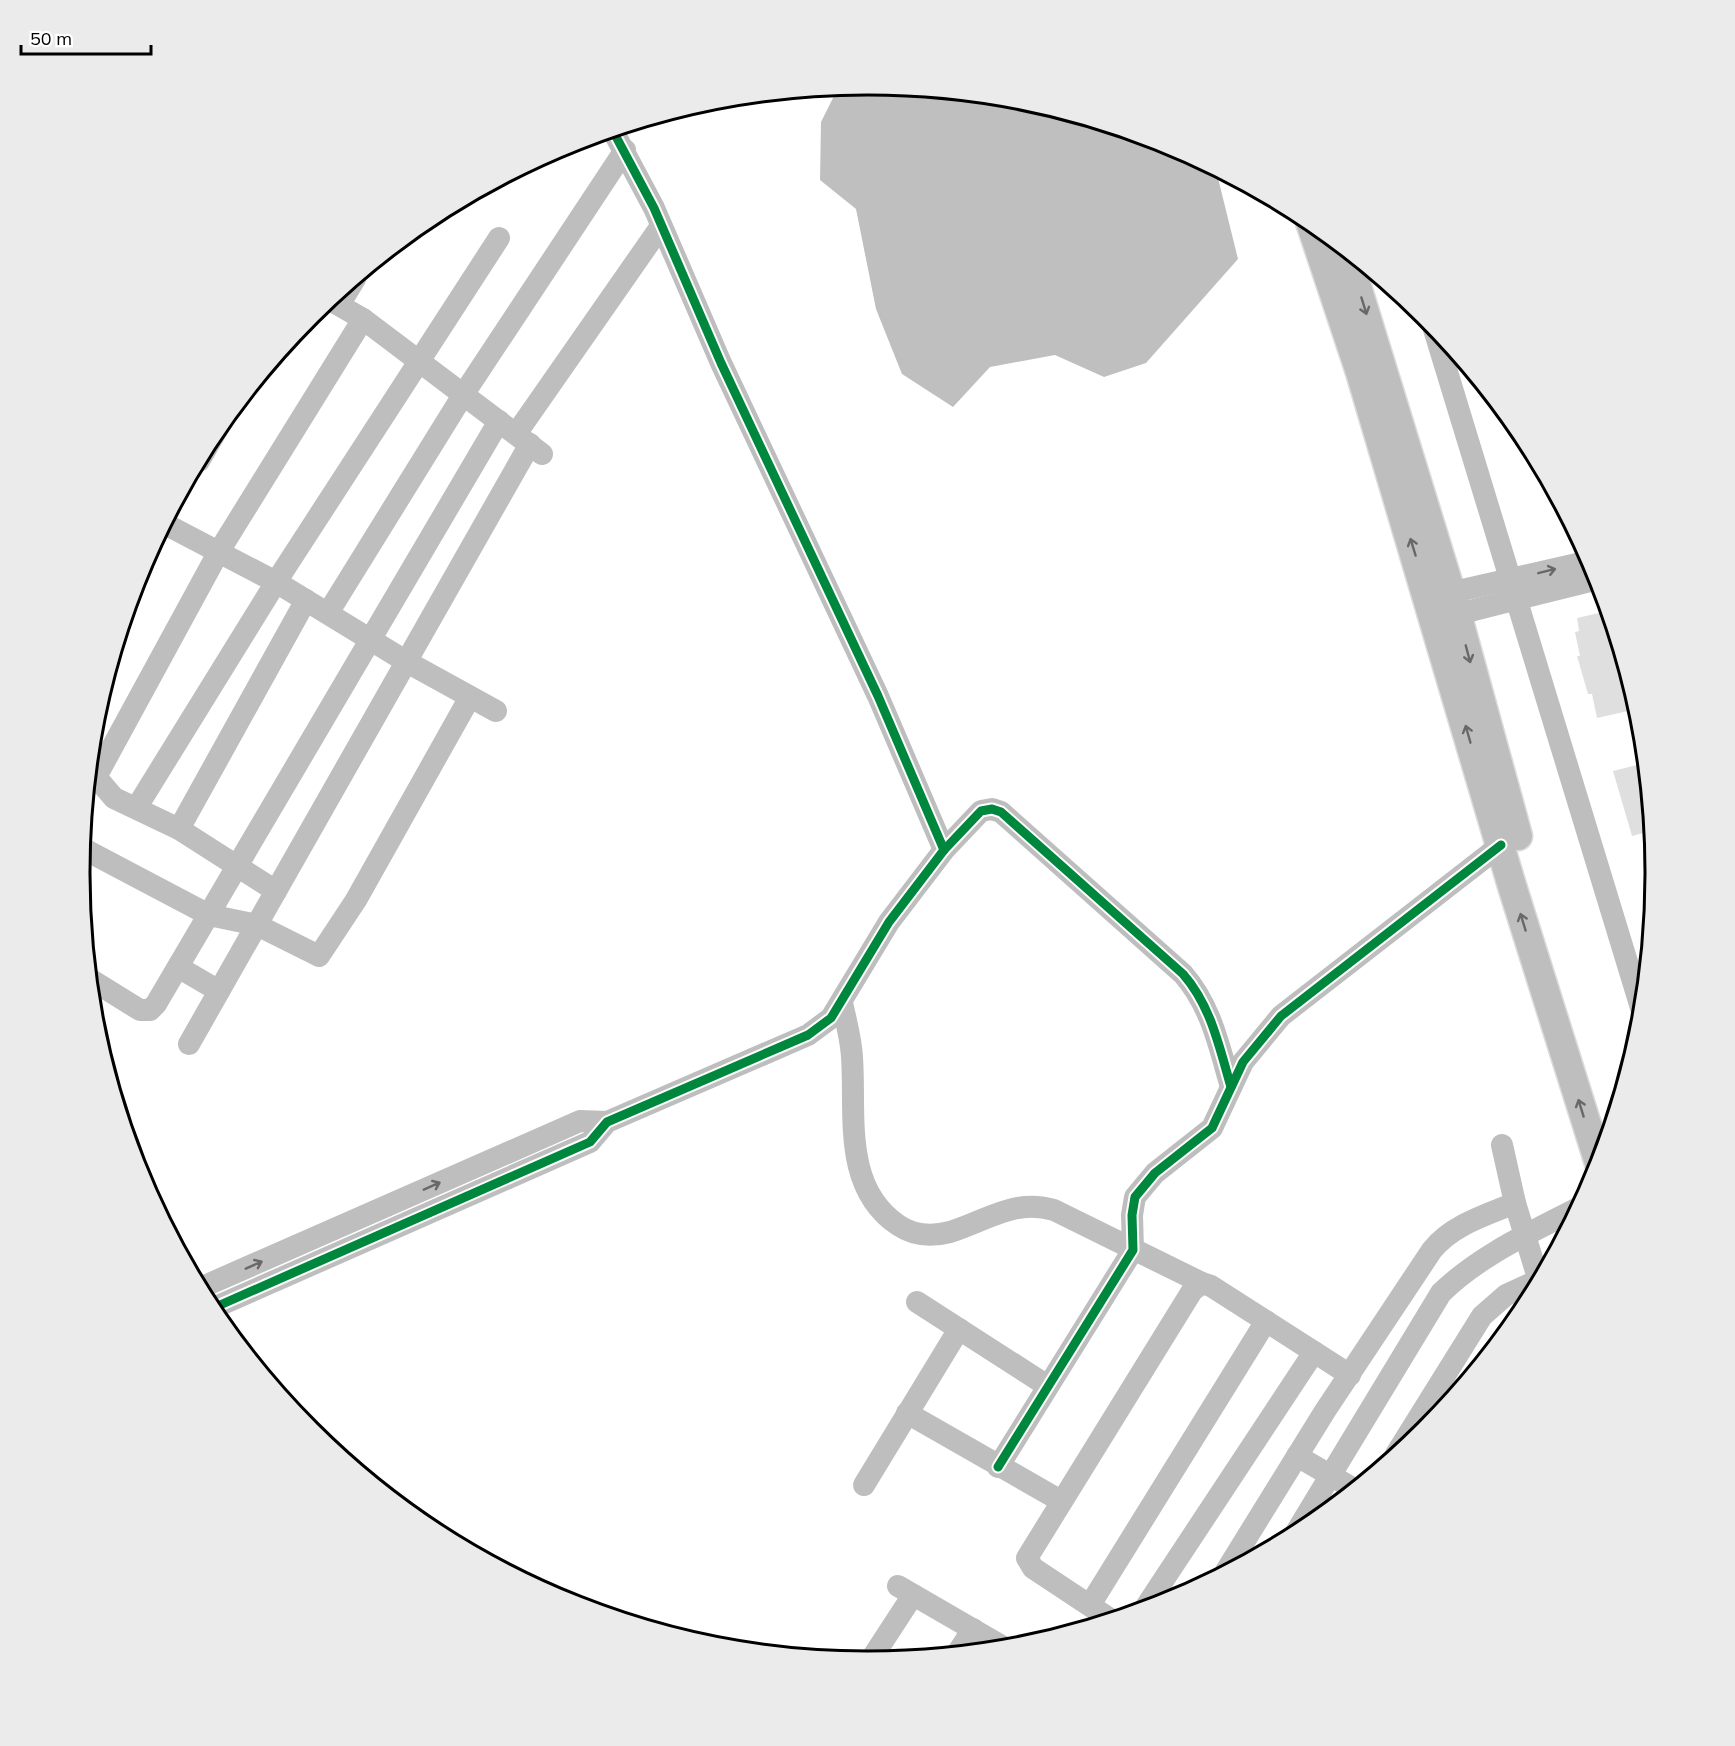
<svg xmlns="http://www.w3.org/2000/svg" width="1735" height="1746" font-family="Mulish,sans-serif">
  <rect width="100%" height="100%" fill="#fff"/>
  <path fill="#bfbfbf" d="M868,85l154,15 147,45 47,25 22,89 -92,104 -42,14 -49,-22 -65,12 -37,40 -51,-33 -26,-65 -20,-100 -36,-29 1,-58 17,-34z"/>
  <g fill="#dfdfdf">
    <path d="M1608,611l29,98 -40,9 -5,-24h-4l-11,-38h3l-5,-24 4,-1 -2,-13z"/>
    <path d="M1645,763l6,68 -19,5 -19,-65z"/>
  </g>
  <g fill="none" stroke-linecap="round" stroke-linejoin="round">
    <defs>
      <g id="major">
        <path d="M1310,222l50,150 152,514 87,277"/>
        <path d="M1346,251l105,341 67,244"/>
      </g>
    </defs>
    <use href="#major" stroke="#dbdbdb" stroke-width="31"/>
    <g stroke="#bebebe" stroke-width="22">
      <path d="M613,131l41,77 67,155 157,333 66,154"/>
      <path d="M330,300l33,19 179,135"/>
      <path d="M339,305l16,-26"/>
      <path d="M1433,326l209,685"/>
      <path d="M516,434l145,-208"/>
      <path d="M199,461l19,-33"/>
      <path d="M165,524l111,58 131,80 89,49"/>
      <path d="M1436,596l154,-35"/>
      <path d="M328,613l135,-218 162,-245"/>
      <path d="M1442,618l156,-39"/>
      <path d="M140,802l136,-220 223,-344"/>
      <path d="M179,829l127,-229"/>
      <path d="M82,848l127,67 48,10 62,31 37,-56 114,-203"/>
      <path d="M276,891l-97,-62 -65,-31 -18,-21 122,-224 145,-234"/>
      <path d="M178,967l41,24"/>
      <path d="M90,979l50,31h10l6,-6 343,-583"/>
      <path d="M842,1003c4,18 9,36 10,54 4,57 -10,130 46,168 16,11 33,12 52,7 36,-11 65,-34 104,-22l148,73"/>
      <path d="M189,1044l341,-600"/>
      <path d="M1502,1145l13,58 24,78"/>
      <path d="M200,1288l380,-167 27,1"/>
      <path d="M917,1302l129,83"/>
      <path d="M211,1309l379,-167 17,-20 201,-87 23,-17 58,-96 55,-72 37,-39 11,-2 9,3 182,162c28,32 36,72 48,113"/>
      <path d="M907,1413l154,88"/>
      <path d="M1396,1454l86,-138 24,-21 33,-15"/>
      <path d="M1297,1456l57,33"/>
      <path d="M998,1467l135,-217 -1,-35 3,-18 20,-24 57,-45 31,-66 38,-46 220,-171"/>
      <path d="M864,1485l95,-156"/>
      <path d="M1295,1534l146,-241c39,-38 89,-60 137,-85"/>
      <path d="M1226,1571l99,-160 107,-161c20,-25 54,-35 83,-47"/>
      <path d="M898,1586l107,62"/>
      <path d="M1090,1605l176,-284"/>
      <path d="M1145,1608l169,-256"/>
      <path d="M1110,1619l-77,-51 -6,-10 165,-267 10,-8 9,3 139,89"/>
      <path d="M958,1652l15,-23"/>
      <path d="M870,1661l43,-66"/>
    </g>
    <use href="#major" stroke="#bebebe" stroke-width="28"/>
    <defs>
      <g id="cycleway">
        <path d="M613,131l41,77 67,155 157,333 66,154"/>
        <path d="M211,1309l379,-167 17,-20 201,-87 23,-17 58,-96 55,-72 37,-39 11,-2 9,3 182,162c28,32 36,72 48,113"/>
        <path d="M998,1467l135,-217 -1,-35 3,-18 20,-24 57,-45 31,-66 38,-46 220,-171"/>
      </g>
    </defs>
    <use href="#cycleway" stroke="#fff" stroke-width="13"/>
    <use href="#cycleway" stroke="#00873e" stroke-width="9"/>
  </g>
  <defs><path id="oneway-shaft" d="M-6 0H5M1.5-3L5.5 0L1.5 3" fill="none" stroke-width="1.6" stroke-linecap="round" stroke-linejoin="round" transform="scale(1.5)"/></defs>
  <g stroke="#686868">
    <use href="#oneway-shaft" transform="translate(1364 306) rotate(73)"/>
    <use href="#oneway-shaft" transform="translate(1413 547) rotate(-107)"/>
    <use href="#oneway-shaft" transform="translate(1547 571) rotate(-14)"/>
    <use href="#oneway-shaft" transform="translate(1468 654) rotate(75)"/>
    <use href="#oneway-shaft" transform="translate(1468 734) rotate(-106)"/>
    <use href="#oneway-shaft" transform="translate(1523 922) rotate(-107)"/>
    <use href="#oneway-shaft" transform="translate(1581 1108) rotate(-107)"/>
    <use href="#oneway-shaft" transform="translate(432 1186) rotate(-24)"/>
    <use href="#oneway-shaft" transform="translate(254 1265) rotate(-24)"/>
  </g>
  <path d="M0 0H1735V1746H0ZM867 95H868A777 777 0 0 1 1645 872V874A777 777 0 0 1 868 1651H867A777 777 0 0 1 90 874V872A777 777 0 0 1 867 95Z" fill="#ebebeb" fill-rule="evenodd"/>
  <path fill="none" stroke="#000" stroke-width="3" d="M867 95H868A777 777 0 0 1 1645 872V874A777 777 0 0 1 868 1651H867A777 777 0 0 1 90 874V872A777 777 0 0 1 867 95Z"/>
  <path d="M21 45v9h130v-9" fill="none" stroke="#000000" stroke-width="3"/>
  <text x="30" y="45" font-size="18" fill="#000000" stroke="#ffffff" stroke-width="4.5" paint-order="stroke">50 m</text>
</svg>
